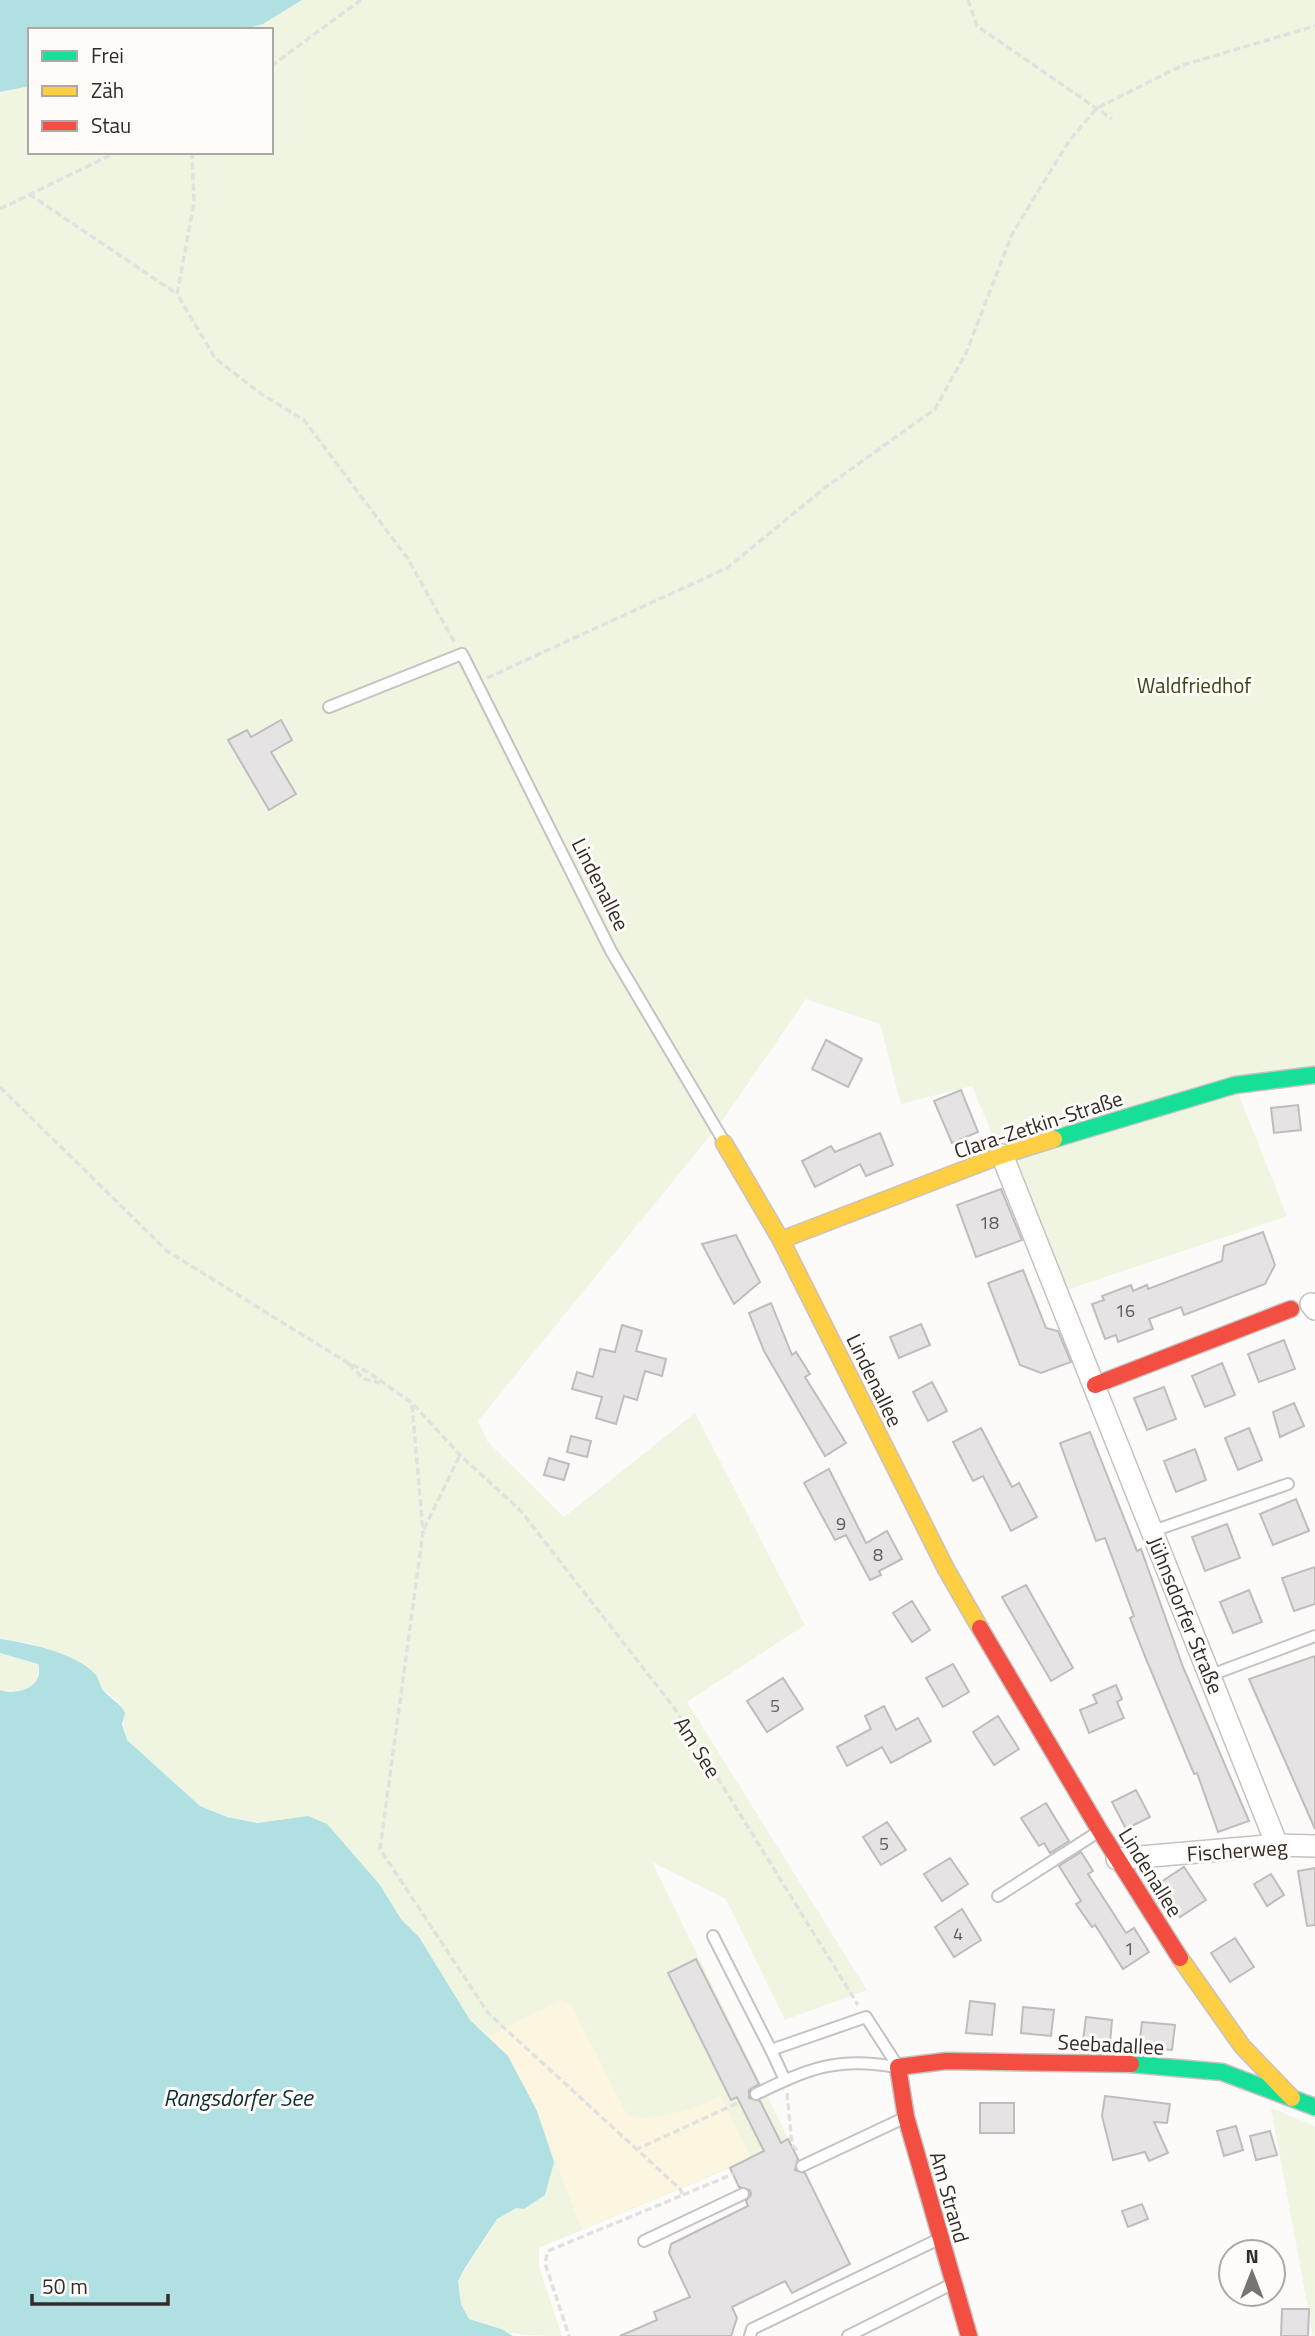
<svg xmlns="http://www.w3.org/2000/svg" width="1315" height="2336" font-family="'Titillium Web',sans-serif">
  <rect width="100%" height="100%" fill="#fdfbfa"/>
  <g fill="#eff5e0">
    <path d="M302,0h1013v1075l-80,10 52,131 -229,77 -86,-207 -71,18 -21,-80 -74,-25 -84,122 -244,300 9,20 77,76 131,-104 110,212 -118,77 180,288 -82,30 -59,-121 -74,-37 136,277 -58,29 -191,80v19l23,69c-38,0 -58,-1 -93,-17l-8,-15 -3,-23 39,-62 19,-11 -28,-172 -18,-16 -51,-83 -18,-18 -21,-34 -72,-69 -51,7 -30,-6 -27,-11 -73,-66 -7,-37 -17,-14 -8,-15 -65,-31 -30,-4v-1547l30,-6v66h241v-122h-30l22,-6z"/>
    <path d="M0,1653l38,11v17l-13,10 -25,-1z"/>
    <path d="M1271,2108l44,18v210h-2z"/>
  </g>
  <path fill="#fcf6e1" d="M562,2000l9,4 56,111c30,7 66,-6 94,-19l30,62 -169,71c-26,-62 -46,-145 -94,-193z"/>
  <g fill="#b0e0e2">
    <path d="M0,0h302l-39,24 -22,6h-211v56l-30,6z"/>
    <path d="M0,1639c26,3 79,15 96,36 3,4 4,11 7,15 8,10 17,12 22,23l-3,11 5,16 73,66 27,11 30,6 51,-7 19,8 53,61 21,34 18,18 51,83 38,36 29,55 17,51 -9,33 -21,14 -8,-1 -19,11 -32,49 -7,13 3,23 8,15 32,10 12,7h-513v-646c18,6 45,-3 38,-26l-38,-11z"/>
  </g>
  <g fill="#e6e3e4" stroke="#bfbcbc" stroke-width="2">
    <path d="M281,720l11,20 -21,12 25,42 -27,16 -41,-70 19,-10 4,7z"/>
    <path d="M826,1040l36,19 -14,28 -36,-18z"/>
    <path d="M961,1090l17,42 -26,11 -18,-42z"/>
    <path d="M1298,1105l3,25 -27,3 -3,-25z"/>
    <path d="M880,1133l13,32 -27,11 -6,-12 -45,23 -13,-26 29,-15 4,6z"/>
    <path d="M1001,1189l21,51 -46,17 -19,-52z"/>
    <path d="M1263,1232l12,33 -10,19 -81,31 -3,-8 -32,12 4,10 -35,13 -2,-7 -11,4 -13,-35 12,-4 -2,-4 29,-11 2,6 14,-6 1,4 74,-28 2,-15z"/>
    <path d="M736,1235l24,47 -26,22 -32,-60z"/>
    <path d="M1023,1270l23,58 12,3 13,31 -30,11 -21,-8 -32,-82z"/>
    <path d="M771,1303l21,52 4,-3 14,22 -5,3 41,66 -21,13 -61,-105 -15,-38z"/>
    <path d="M921,1324l9,21 -31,13 -9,-21z"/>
    <path d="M622,1325l20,6 -6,20 30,8 -4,17 -17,-5 -8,29 -13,-4 -8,28 -20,-6 6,-21 -30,-8 5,-17 16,5 7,-28 15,3z"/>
    <path d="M1284,1340l11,29 -36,13 -11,-28z"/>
    <path d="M1222,1363l13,32 -30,12 -13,-31z"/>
    <path d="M932,1382l15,29 -19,10 -15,-29z"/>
    <path d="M1164,1387l12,32 -29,11 -13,-32z"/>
    <path d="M1294,1403l10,23 -24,11 -7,-25z"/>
    <path d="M981,1428l31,59 7,-4 18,34 -26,14 -28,-55 -10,5 -20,-39z"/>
    <path d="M1249,1428l13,32 -24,10 -13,-32z"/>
    <path d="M1090,1432l47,119 4,-2 42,118 66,154 -31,11 -21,-59 -3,1 -50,-120 -14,-36 4,-2 -29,-78 -9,3 -36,-98z"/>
    <path d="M571,1436l20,5 -4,16 -20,-5z"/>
    <path d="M1195,1449l11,31 -30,12 -12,-31z"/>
    <path d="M549,1458l20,6 -5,16 -20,-5z"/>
    <path d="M829,1469l37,74 21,-12 15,28 -23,12 2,4 -11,5 -24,-45 -11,5 -31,-57z"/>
    <path d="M1296,1499l13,32 -36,14 -13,-31z"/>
    <path d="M1227,1524l13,34 -35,13 -13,-34z"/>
    <path d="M1315,1567v37l-21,7 -12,-33z"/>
    <path d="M1026,1585l47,83 -22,13 -49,-84z"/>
    <path d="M1249,1590l13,32 -29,11 -13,-31z"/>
    <path d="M912,1601l18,29 -18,12 -19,-29z"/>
    <path d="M1315,1656v173l-66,-150z"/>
    <path d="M953,1664l16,28 -26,15 -17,-29z"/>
    <path d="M783,1678l20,31 -36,23 -20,-31z"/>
    <path d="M1116,1685l6,14 -5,3 7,16 -35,15 -9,-23 17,-7 -4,-8z"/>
    <path d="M884,1706l12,24 22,-12 13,23 -40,22 -9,-16 -35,19 -10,-19 34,-18 -6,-13z"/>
    <path d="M998,1716l21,33 -25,16 -21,-33z"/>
    <path d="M1136,1790l14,27 -24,12 -14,-27z"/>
    <path d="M1046,1803l23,38 -19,12 -6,-10 -5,3 -18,-28z"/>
    <path d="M887,1822l19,28 -25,15 -18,-28z"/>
    <path d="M1081,1852l12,19 -5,3 38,59 8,-5 15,24 -26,17 -28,-44 -3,2 -16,-23 5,-3 -22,-35z"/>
    <path d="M950,1858l18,26 -26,17 -18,-27z"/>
    <path d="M1184,1867l22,33 -26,17 -22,-33z"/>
    <path d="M1315,1868v57l-8,1 -9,-55z"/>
    <path d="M1271,1874l13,21 -17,11 -13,-22z"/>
    <path d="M962,1909l19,31 -27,17 -19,-30z"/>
    <path d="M1235,1938l19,29 -24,15 -19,-29z"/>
    <path d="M696,1959l63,125 -10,6v8l11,3 21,42 7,-4 10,20 -3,11 10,3 45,91 -58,29 -7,-12 -53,26 5,11 -6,18h-111l37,-16 -3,-8 36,-15 -21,-44 2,-9 77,-38 -2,-5 5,-6 -1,-5 -11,-3 -9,-19 34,-17 -27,-54 -6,3 -63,-127z"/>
    <path d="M970,2001l25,3 -3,31 -26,-2z"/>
    <path d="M1023,2007l31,3 -3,26 -30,-3z"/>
    <path d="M1086,2017l26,3 -2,23 -27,-3z"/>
    <path d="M1142,2022l33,3 -3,25 -33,-3z"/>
    <path d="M1105,2096l65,8 -3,19 -13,-1 14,31 -19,8 -4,-9 -32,8 -11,-44z"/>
    <rect x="980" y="2103" width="34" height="30"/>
    <path d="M1236,2126l7,24 -19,6 -7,-25z"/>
    <path d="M1270,2131l7,24 -21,5 -6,-24z"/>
    <path d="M1142,2204l6,15 -20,8 -6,-16z"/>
    <path d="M1282,2309h27l-1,27h-27z"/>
  </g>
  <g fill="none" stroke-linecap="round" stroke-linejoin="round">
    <defs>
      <g id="lane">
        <path d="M329,707l133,-53 149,297 112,189"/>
        <path d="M1153,1531l135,-47"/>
        <path d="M1211,1675l104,-39"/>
        <path d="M998,1896l100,-64"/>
        <path d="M713,1936l58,114 95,-33 31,48"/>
        <path d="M771,2050l14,30"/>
        <path d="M756,2094c52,-25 81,-38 140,-27"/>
        <path d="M802,2166l102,-48"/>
        <path d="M644,2241l99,-47"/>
        <path d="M750,2336l2,-7 187,-90"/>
        <path d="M848,2336l104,-52"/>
      </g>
      <g id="street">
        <path d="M1002,1155l275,690"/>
        <path d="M1311,1304l4,5"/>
        <path d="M1117,1859l160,-14 38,1"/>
      </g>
      <g id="fast">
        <path d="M1054,1139l181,-54 80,-10"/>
        <path d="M1131,2064l91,8 93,35"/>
      </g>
      <g id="slow">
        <path d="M724,1143l57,97 165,329 34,59"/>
        <path d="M781,1240l221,-85 52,-16"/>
        <path d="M1180,1958l62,88 50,52"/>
      </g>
      <g id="jam">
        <path d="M1095,1385l196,-76"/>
        <path d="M980,1628l120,203 80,127"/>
        <path d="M969,2336l-63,-219 -8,-50 48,-6 185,3"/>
      </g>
    </defs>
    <use href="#lane" stroke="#c5c2c0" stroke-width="14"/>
    <use href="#street" stroke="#c5c2c0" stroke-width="24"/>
    <use href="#fast" stroke="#c5c2c0" stroke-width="19"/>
    <use href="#slow" stroke="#c5c2c0" stroke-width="19"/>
    <use href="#jam" stroke="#c5c2c0" stroke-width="19"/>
    <g stroke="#e1e1e0" stroke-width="3.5" stroke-dasharray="7 3.5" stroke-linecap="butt">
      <path d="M968,0l9,26 135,93"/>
      <path d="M271,66l90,-66"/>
      <path d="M192,152l2,51 -17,91 38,64 46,36 43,26 104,139 47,84"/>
      <path d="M29,194l148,100"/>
      <path d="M0,209l117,-57"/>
      <path d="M487,678l240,-110 99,-81 109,-78 31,-56 46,-119 57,-93 28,-33 86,-43 132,-39"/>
      <path d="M0,1087l167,164 181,112 20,9 44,31 48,52 60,55 155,199 183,296"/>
      <path d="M349,1364l15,15 16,4"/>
      <path d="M412,1405l11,127 -43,317 108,164 192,176 3,6 -135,56 -3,12 24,73"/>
      <path d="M424,1529l36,-74"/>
      <path d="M787,2093l5,52 7,7"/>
      <path d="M635,2150l105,-48"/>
      <path d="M683,2195l50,-21"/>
    </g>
    <use href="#lane" stroke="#fffefe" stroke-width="10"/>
    <use href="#street" stroke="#fffefe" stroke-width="21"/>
    <use href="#fast" stroke="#16e098" stroke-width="16"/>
    <use href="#slow" stroke="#ffcf43" stroke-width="16"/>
    <use href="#jam" stroke="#f24e42" stroke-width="16"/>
  </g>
  <g text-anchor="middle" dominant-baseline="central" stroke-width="6" stroke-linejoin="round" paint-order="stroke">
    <g font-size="18" fill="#5e5a58">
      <text x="989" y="1222">18</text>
      <text x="1125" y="1310">16</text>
      <text x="841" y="1523">9</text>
      <text x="878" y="1554">8</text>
      <text x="775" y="1705">5</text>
      <text x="884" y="1843">5</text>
      <text x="958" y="1933">4</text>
      <text x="1129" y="1948">1</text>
    </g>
    <g font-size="21" fill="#38470f" stroke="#fefbf9">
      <text x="1194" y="685">Waldfriedhof</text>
    </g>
    <g font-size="21" fill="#312c2a" stroke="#fefbf9">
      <text transform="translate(601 884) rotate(63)">Lindenallee</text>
      <text transform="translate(1038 1124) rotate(-18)">Clara-Zetkin-Straße</text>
      <text transform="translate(875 1380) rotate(64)">Lindenallee</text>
      <text transform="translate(1186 1615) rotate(68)">Jühnsdorfer Straße</text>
      <text transform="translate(698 1747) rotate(58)">Am See</text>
      <text transform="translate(1237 1850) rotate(-4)">Fischerweg</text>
      <text transform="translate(1151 1872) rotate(58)">Lindenallee</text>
      <text transform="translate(1111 2044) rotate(3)">Seebadallee</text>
      <text transform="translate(950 2197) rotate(74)">Am Strand</text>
    </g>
    <g font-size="23" font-style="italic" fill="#0d3132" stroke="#fefbf9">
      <text x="238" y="2097">Rangsdorfer See</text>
    </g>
  </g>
  <rect x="28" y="28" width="245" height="126" fill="#fefbf9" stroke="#aca8a6" stroke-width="2"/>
  <rect x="42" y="51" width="35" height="10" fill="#16e098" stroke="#aca8a6" stroke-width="2"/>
  <text x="91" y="63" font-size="21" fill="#312c2a">Frei</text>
  <rect x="42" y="86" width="35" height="10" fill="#ffcf43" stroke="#aca8a6" stroke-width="2"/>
  <text x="91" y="98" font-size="21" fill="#312c2a">Zäh</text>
  <rect x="42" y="121" width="35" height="10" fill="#f24e42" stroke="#aca8a6" stroke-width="2"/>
  <text x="91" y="133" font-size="21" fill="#312c2a">Stau</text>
  <g transform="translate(1252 2273)"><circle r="33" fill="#fefbf9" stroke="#aca8a6" stroke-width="2"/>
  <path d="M0-5L12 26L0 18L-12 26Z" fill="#787473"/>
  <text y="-10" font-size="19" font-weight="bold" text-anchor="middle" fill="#312c2a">N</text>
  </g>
  <path d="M32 2294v10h136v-10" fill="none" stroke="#312c2a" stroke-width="3.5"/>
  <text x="42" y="2294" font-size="21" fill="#312c2a" stroke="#fefbf9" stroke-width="5" paint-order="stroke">50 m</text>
</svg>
